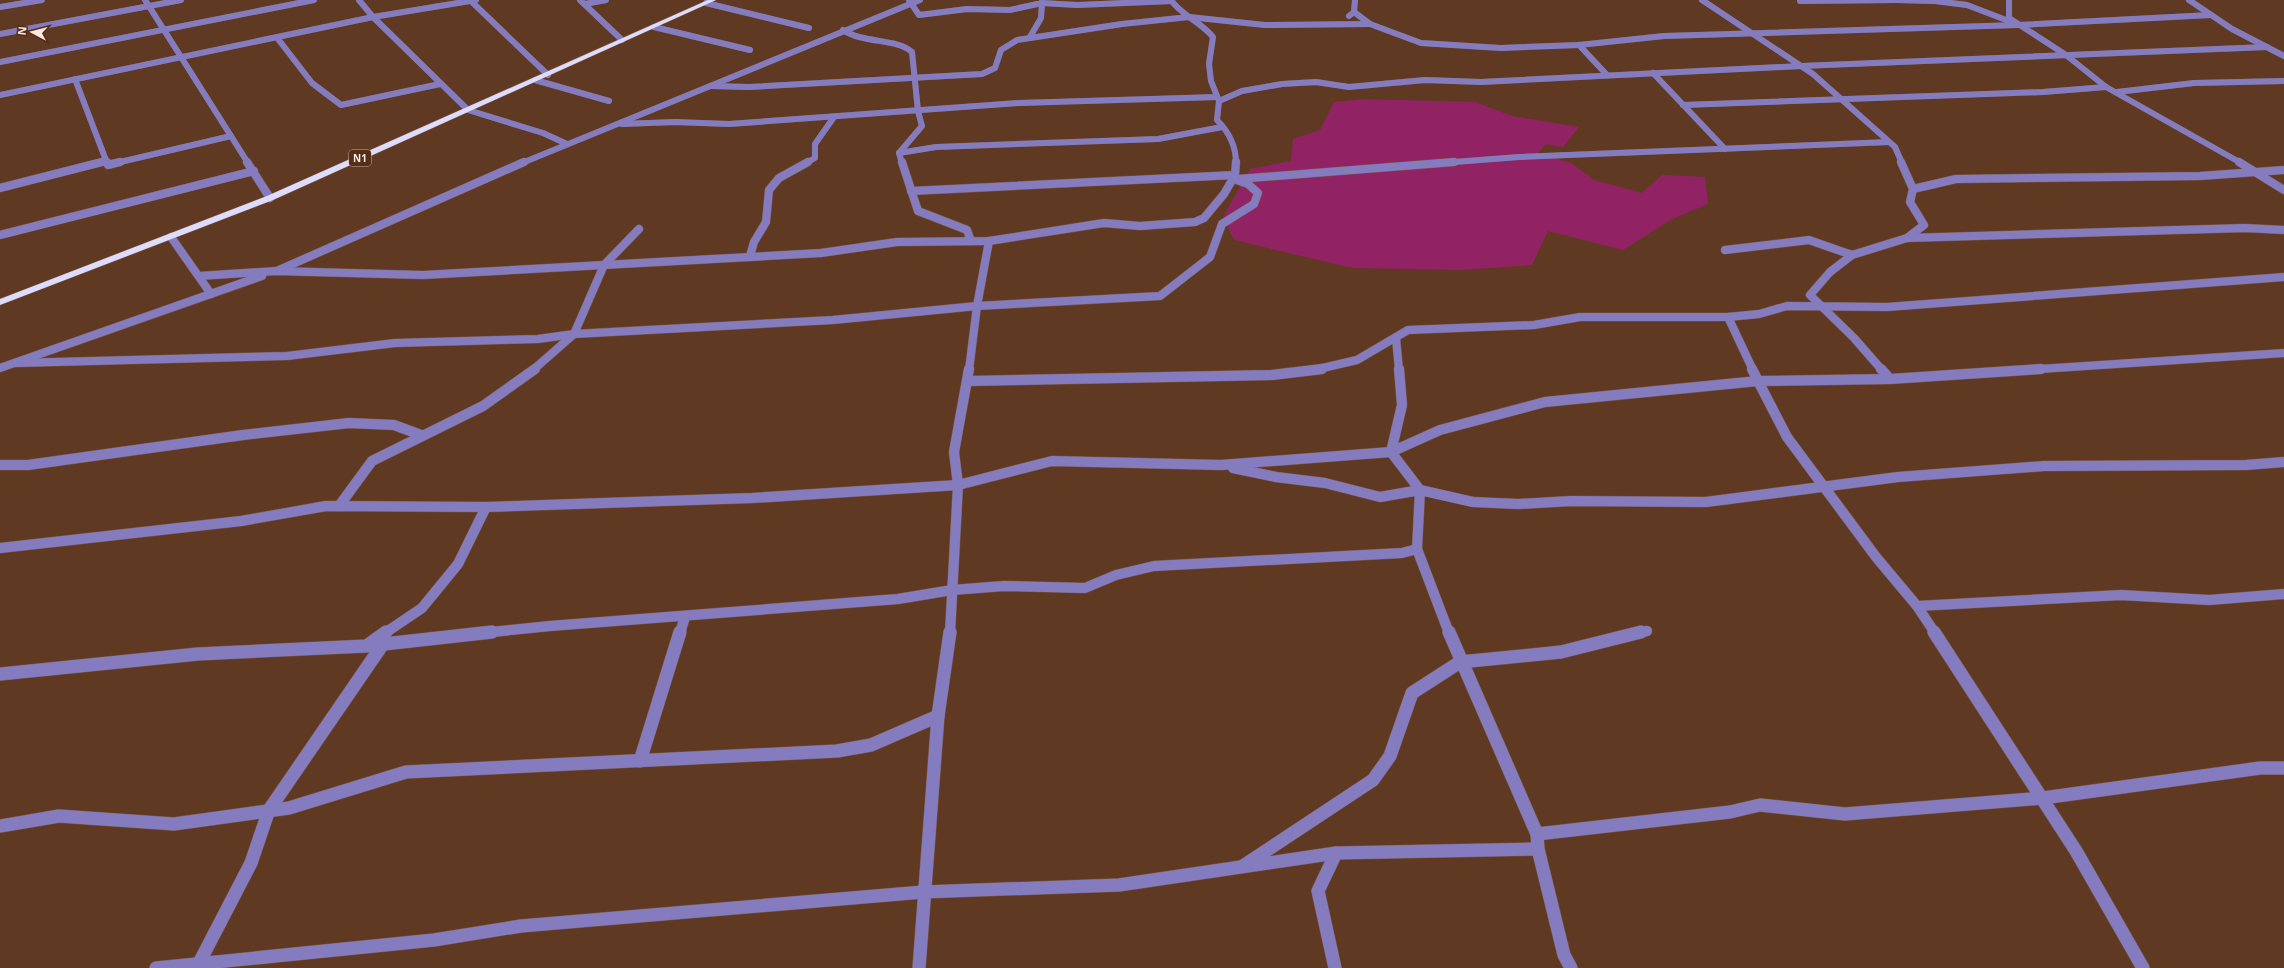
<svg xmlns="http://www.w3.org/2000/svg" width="2284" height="968" font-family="'Open Sans',sans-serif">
  <rect width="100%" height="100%" fill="#603923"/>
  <path fill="#912364" d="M1363,99l112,3 37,14 67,11 -16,20 -17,-3 -8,9 33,10 23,17 48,13 20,-18 43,2 3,27 -36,15 -49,31 -75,-19 -16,34 -71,5 -109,-2 -118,-28 -11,-23 27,-48 41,-8 2,-22 27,-9 14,-28z"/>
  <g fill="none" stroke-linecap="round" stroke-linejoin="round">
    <defs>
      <g id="minor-far3">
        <path d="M145,0l103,163"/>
        <path d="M359,0l14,17 95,93 75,23 24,11"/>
        <path d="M580,0l42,40"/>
        <path d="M909,0l10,15 48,-6 43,1 32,-7v-3"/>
        <path d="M1171,0c11,16 30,22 42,37l-4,27 2,17 8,20 -2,19c12,12 19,25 19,43"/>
        <path d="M1702,0l111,74 82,73 7,16"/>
        <path d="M1896,0l39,1 32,4 47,18"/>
        <path d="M2189,0l43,29 52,27"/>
        <path d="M471,1l77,74"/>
        <path d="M1800,1l97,-1"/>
        <path d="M2009,1v17l57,37 40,32 135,76"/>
        <path d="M706,3l103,25"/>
        <path d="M585,4l21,-4"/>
        <path d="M0,7l42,-7"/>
        <path d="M1354,12l16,12 51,19 80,5 78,-3 85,-9 354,-11 193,-10"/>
        <path d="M1349,16l5,-4 1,-12"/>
        <path d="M654,27l96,23"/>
        <path d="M843,30c21,14 54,8 69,22l6,59 4,15 -23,27 3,10"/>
        <path d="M0,34l181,-34"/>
        <path d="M1030,37l11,-19 1,-15 35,2 95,-4"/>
        <path d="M278,39l34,44 29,22 99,-21"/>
        <path d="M1579,45l28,30"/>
        <path d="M0,62l314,-62"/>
        <path d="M1653,73l72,76"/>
        <path d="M75,79l32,84"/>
        <path d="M535,80l74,21"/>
        <path d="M711,86l38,1 233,-13 13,-6 6,-18 16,-10 105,-16 67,-7 76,8 105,-1"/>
        <path d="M2117,92l77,-9 90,-2"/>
        <path d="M0,95l373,-78 103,-17"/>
        <path d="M1219,101l23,-10 40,-7 34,-2 33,5 76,-7 56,2 320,-16 466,-19"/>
        <path d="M1683,105l360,-13 63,-5"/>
        <path d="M622,124l53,-2 54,2 290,-21 198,-6"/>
        <path d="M899,153l37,-6 222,-8 64,-12"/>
        <path d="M98,163l8,-2"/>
        <path d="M116,163l115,-27"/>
        <path d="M522,163l398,-163"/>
        <path d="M806,163l9,-5v-14l19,-27"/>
        <path d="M1441,163l78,-6 370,-15"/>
      </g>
      <g id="minor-far2">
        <path d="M107,162l1,3 12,-3"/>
        <path d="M247,162l23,36"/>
        <path d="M902,162l16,49 49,19 4,11"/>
        <path d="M1901,162l12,27 -3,13 14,23 -17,13"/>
        <path d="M2239,162l45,28"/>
        <path d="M1238,179l216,-17"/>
        <path d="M0,188l102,-26"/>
        <path d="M1913,189l43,-10 244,-3 84,-6"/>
        <path d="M911,191l324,-16"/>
        <path d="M0,235l254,-64"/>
        <path d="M171,237l40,57"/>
        <path d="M1725,250l84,-10 43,15 55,-17 338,-10 39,2"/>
        <path d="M1852,255l-22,17 -20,23 44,43 28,32"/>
        <path d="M750,256l4,-14 12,-20 3,-32 10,-12 29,-16"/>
        <path d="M279,270l245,-108"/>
        <path d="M199,276l77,-5 147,4 398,-22 76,-11 92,-1 115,-18 36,3 55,-4 9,-4 20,-24 11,-19 1,-13"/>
        <path d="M1728,317l25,53"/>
        <path d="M1396,338l3,32"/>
        <path d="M16,363l271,-7 108,-13 143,-4 36,-5 259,-14 144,-14 183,-10 50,-39 12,-33 32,-20 4,-11 -10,-9 -14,-5"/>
        <path d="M0,368l262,-92"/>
        <path d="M533,370l41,-36 30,-69 35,-36"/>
        <path d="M969,370l8,-64 12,-65"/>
        <path d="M1314,370l43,-10 51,-30 126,-5 46,-8h148l31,-3 28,-8 100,1 397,-30"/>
        <path d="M2026,370l258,-17"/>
      </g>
      <g id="minor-far1">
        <path d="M1881,369l9,10"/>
        <path d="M968,381l304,-6 50,-6"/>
        <path d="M1391,452l29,38 53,12 45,2 53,-3 135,1 192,-25 146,-11 202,-1 38,-3"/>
        <path d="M1391,452l11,-47 -3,-36"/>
        <path d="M0,465h28l215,-30 106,-12 45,2 27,10"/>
        <path d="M1233,468l43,9 49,6 55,14 40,-7 -3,59 32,84"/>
        <path d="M339,506l33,-45 111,-55 52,-37"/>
        <path d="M486,507l266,-9 206,-13 94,-24 169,4 170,-13 49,-22 105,-28 213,-21 -6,-12"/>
        <path d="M0,548l241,-27 85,-15 160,1 -28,57 -36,44 -37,25"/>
        <path d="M1917,606l204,-11 88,5 75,-6"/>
        <path d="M482,633l68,-7 348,-27 54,-9 52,-4 81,2 31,-13 38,-9 248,-13 15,-4"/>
        <path d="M680,633l5,-16"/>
        <path d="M950,633l8,-148 -4,-33 15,-83"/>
        <path d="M1637,633l10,-2"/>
        <path d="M1935,633l-18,-27 -41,-49 -89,-120 -29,-56 132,-2 151,-10"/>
      </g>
      <g id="minor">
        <path d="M1449,632l88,202 1,15 26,106 7,13"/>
        <path d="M1934,632l142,219 67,117"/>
        <path d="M368,645l18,-13"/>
        <path d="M0,674l198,-20 168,-8 126,-14"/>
        <path d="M640,761l40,-129"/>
        <path d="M0,826l59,-10 115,8 115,-16 117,-36 431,-21 34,-6 67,-29"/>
        <path d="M1537,834l193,-22 30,-7 85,9 198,-16 217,-30h24"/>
        <path d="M1243,866l130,-86 17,-24 22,-63 48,-31 101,-10 80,-20"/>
        <path d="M197,967l54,-104 18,-53 116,-169"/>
        <path d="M156,968l278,-28 87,-14 402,-34 196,-7 217,-32 202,-4"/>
        <path d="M919,968l19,-252 12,-84"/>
        <path d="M1335,968l-17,-77 18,-38"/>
      </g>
      <path id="highway" d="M708,0h8l-443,200 -273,105v-6l267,-103z"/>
    </defs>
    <use href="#minor-far3" stroke="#795541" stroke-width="6"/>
    <use href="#minor-far2" stroke="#795541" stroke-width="9"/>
    <use href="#minor-far1" stroke="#795541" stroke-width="11"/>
    <use href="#minor" stroke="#795541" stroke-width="14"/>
    <use href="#highway" stroke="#795541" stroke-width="1"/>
    <use href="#minor-far3" stroke="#847cbe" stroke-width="6"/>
    <use href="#minor-far2" stroke="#847cbe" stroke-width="8"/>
    <use href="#minor-far1" stroke="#847cbe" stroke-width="10"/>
    <use href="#minor" stroke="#847cbe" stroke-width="13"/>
    <use href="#highway" fill="#dedcfc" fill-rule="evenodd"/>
  </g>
  <g text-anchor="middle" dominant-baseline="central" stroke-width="4" stroke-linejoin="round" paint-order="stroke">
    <rect fill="#542e18" stroke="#cab0a3" stroke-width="1" x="349" y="150" width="22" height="16" rx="3"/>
    <g font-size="10" font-weight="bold" fill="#fce8de">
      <text x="360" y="158">N1</text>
    </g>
  </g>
  <g transform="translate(32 32) rotate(277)" stroke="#542e18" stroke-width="3" paint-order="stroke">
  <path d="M0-3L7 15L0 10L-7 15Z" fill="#fce8de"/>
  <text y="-6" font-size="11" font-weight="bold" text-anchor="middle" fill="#fce8de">N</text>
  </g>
</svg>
